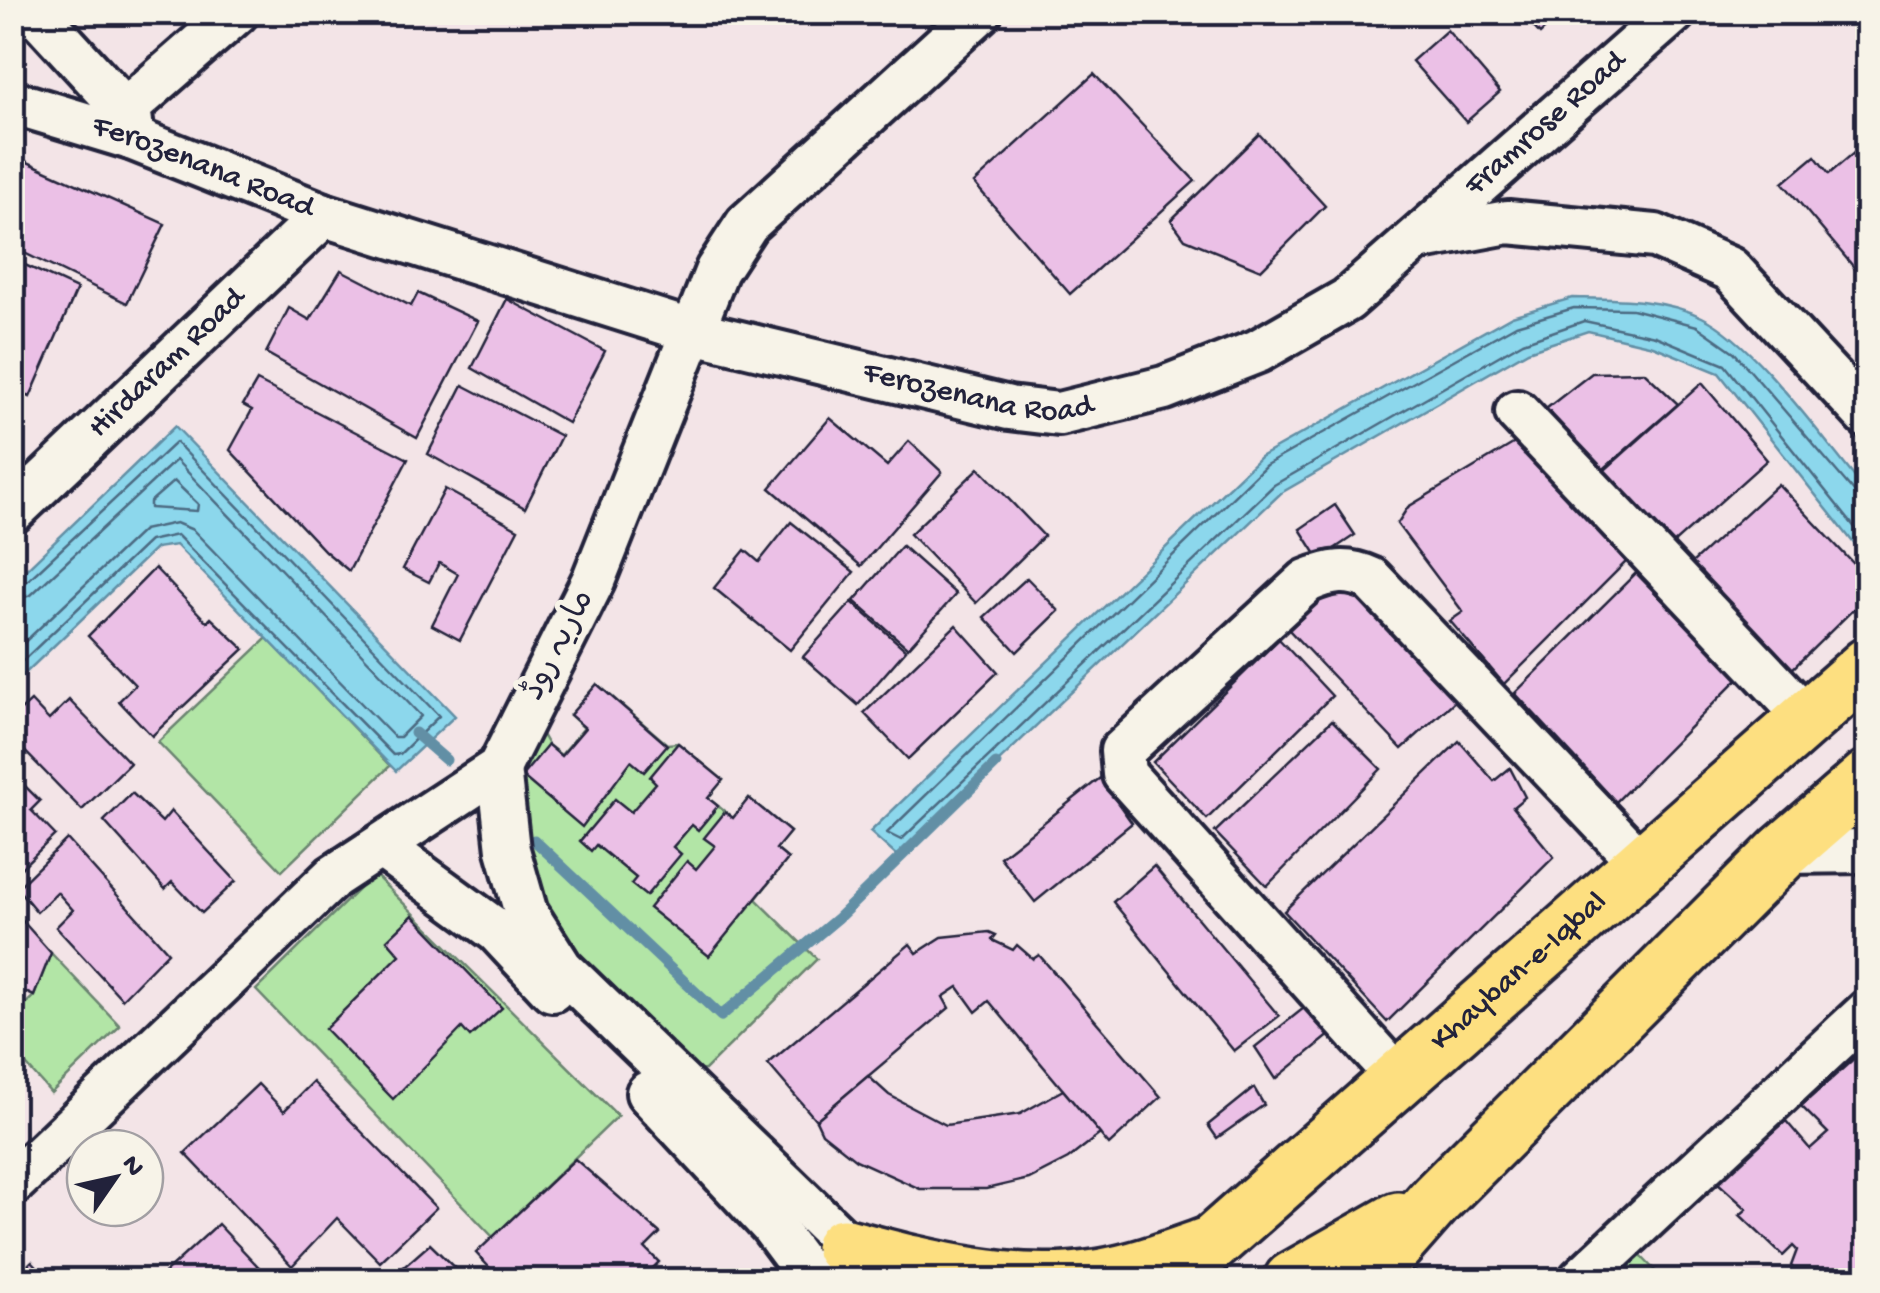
<svg xmlns="http://www.w3.org/2000/svg" width="1880" height="1293" font-family="'Gochi Hand','Playpen Sans Arabic',sans-serif">
  <rect width="100%" height="100%" fill="#f3e4e7"/>
  <filter id="ink" filterUnits="userSpaceOnUse"><feTurbulence type="fractalNoise" baseFrequency=".01" numOctaves="2"/><feDisplacementMap in="SourceGraphic" scale="20" xChannelSelector="R" yChannelSelector="G"/><feConvolveMatrix kernelMatrix="1 2 1 2 8 2 1 2 1" color-interpolation-filters="sRGB"/></filter>
  <g filter="url(#ink)">
    <g fill="#b2e5a6" stroke="#6a8470" stroke-width="2.5">
      <path d="M267,638l123,128 -108,105 -124,-129z"/>
      <path d="M597,684l70,60 11,-1 45,37 -15,18 25,20 16,-20 41,34 -14,17 12,10 -32,40 61,60 -112,111 -31,2 -127,-151 -12,-31 -21,-126 19,-45 15,26 13,10 23,-27 -14,-13z"/>
      <path d="M374,874l244,242 -125,121 -237,-247z"/>
      <path d="M51,953l69,73 -69,67 -38,-43 -1,-34 22,-20z"/>
      <path d="M1639,1254l25,26h-51z"/>
    </g>
    <g fill="#8cd7ec" stroke="#628fa5" stroke-width="2.5">
      <path d="M1572,298c43,1 91,0 130,19 54,26 124,127 165,175v68l-148,-187 -66,-27 -65,-15 -60,20 -247,142 -383,364 -28,-25 390,-375 252,-141z"/>
      <path d="M175,426l280,290 -59,55 -220,-226 -20,3 -143,137v-103z"/>
    </g>
    <g fill="none" stroke-linecap="round" stroke-linejoin="round">
      <g stroke="#4c6a82" stroke-width="2.5">
        <path d="M174,481l24,23 -1,7 -47,-3v-6z"/>
        <path d="M1868,497l-12,-3 -122,-142 -37,-26 -65,-17 -58,-1 -58,17 -250,140 -379,368 14,7 373,-355 249,-143 61,-21 71,15 70,29 143,179"/>
        <path d="M12,588l11,-3 153,-143 263,274 -39,38 -7,1 -216,-220 -28,6 -137,130"/>
        <path d="M12,601l19,-6 145,-135 245,256 -21,21h-6l-201,-207 -17,-7 -33,7 -131,124"/>
      </g>
      <g stroke="#628fa5" stroke-width="11">
        <path d="M415,733l31,27"/>
        <path d="M534,840l187,176 117,-98 158,-154"/>
      </g>
    </g>
    <g fill="#ebc0e6" stroke="#22223b" stroke-width="2.5">
      <path d="M1520,12h43l-23,22z"/>
      <path d="M1447,30l53,62 -34,30 -54,-61z"/>
      <path d="M1094,74l101,107 -125,113 -96,-111z"/>
      <path d="M1259,134l66,72 -64,64 -76,-31 -14,-19z"/>
      <path d="M1868,141v143l-85,-101 32,-27 14,18z"/>
      <path d="M12,155l153,69 -38,79 -115,-56z"/>
      <path d="M12,259l65,30 -47,108 -18,-8z"/>
      <path d="M341,270l70,36 7,-13 60,28 -61,117 -151,-85 23,-45 21,12z"/>
      <path d="M507,299l98,52 -37,72 -96,-55z"/>
      <path d="M1644,372l34,32 -88,77 -57,-62 59,-46z"/>
      <path d="M257,381l151,78 -59,112 -24,-20 -95,-101 22,-40 -9,-5z"/>
      <path d="M1702,383l65,77 -105,94 -65,-77z"/>
      <path d="M463,385l98,51 -36,72 -97,-54z"/>
      <path d="M830,418l57,48 22,-25 33,31 -81,94 -91,-78z"/>
      <path d="M1518,441l108,121 -122,122 -54,-63 13,-9 -66,-88 11,-17z"/>
      <path d="M979,468l65,68 -68,67 -66,-69z"/>
      <path d="M1778,484l90,95v16l-90,88 -96,-111z"/>
      <path d="M445,489l73,40 -58,111 -28,-15 26,-51 -19,-11 -10,19 -26,-13z"/>
      <path d="M1335,505l20,30 -36,24 -19,-30z"/>
      <path d="M791,522l63,50 -64,78 -76,-62 31,-38 14,12z"/>
      <path d="M902,546l54,48 -48,54 -54,-47z"/>
      <path d="M155,568l52,54 4,-4 33,31 -92,87 -33,-35 16,-16 -47,-49z"/>
      <path d="M1636,573l103,105 -123,124 -101,-109z"/>
      <path d="M1027,578l32,33 -42,41 -33,-35z"/>
      <path d="M1340,580l116,120 -54,49 -113,-119z"/>
      <path d="M852,602l54,48 -48,55 -55,-48z"/>
      <path d="M956,625l42,47 -90,87 -44,-46z"/>
      <path d="M1279,639l53,57 -125,123 -54,-57z"/>
      <path d="M597,684l70,61 -23,27 -13,-11 -49,66 -60,-51 26,-31 13,11 24,-28 -15,-13z"/>
      <path d="M69,700l61,63 -48,47 -70,-72v-20l19,-17 18,19z"/>
      <path d="M1332,720l49,49 -114,117 -52,-54z"/>
      <path d="M1459,741l35,40 16,-13 15,29 -12,10 41,50 -167,165 -103,-111z"/>
      <path d="M678,743l45,37 -15,18 10,8 -20,24 -6,-5 -19,22 8,7 -35,42 -15,-12 5,-6 -40,-33 -5,6 -11,-10 35,-42 16,13 25,-29 -6,-6z"/>
      <path d="M12,773l28,28 -9,9 24,25 -40,39z"/>
      <path d="M1100,778l32,45 -97,79 -35,-45z"/>
      <path d="M132,793l30,29 9,-11 65,70 -34,32 -30,-31 -7,7 -61,-68z"/>
      <path d="M749,798l41,34 -14,17 12,10 -79,97 -60,-48 38,-47 9,8 19,-23 -11,-8 21,-26 8,6z"/>
      <path d="M67,839l101,113 -46,47 -66,-72 17,-17 -16,-18 -20,20 -20,-24z"/>
      <path d="M1154,866l125,150 -45,35 -121,-149z"/>
      <path d="M12,909l39,44 -17,43 -22,-10z"/>
      <path d="M413,915l89,93 -32,29 -8,-9 -69,71 -68,-70 75,-74 -13,-15z"/>
      <path d="M989,932l7,3 -4,5 21,10 4,-5 16,14 6,-4 122,142 -52,48 -120,-144 -13,11 -18,-25 -15,10 6,11 -133,112 -48,-56 142,-120 7,9 25,-16z"/>
      <path d="M1319,996l23,29 -66,54 -21,-32z"/>
      <path d="M1867,1047l1,233h-63l-14,-14 6,-16 -4,-4 -10,10 -43,-41 7,-6 -30,-27 69,-61 24,28 18,-16 -27,-27z"/>
      <path d="M868,1076l21,19 57,30 74,-11 43,-24 37,44 -32,25 -39,20 -43,10h-66l-64,-29 -34,-27 -6,-13z"/>
      <path d="M313,1082l123,126 -56,54 -43,-44 -45,48 -107,-113 73,-69 26,27z"/>
      <path d="M1254,1088l10,17 -47,33 -9,-13z"/>
      <path d="M575,1159l85,74 -15,15 14,14 -18,18h-140l-25,-27z"/>
      <path d="M218,1224l53,56h-114z"/>
      <path d="M430,1244l37,36h-64l-5,-8z"/>
      <path d="M32,1261l18,19h-38z"/>
    </g>
    <g fill="none" stroke-linecap="round" stroke-linejoin="round">
      <defs>
        <g id="minor">
          <path d="M35,12l90,98 6,11v17"/>
          <path id="s1" d="M12,102l119,36 193,77 370,117 315,76 50,6 105,-26 94,-37 89,-51 327,-288"/>
          <path d="M125,110l112,-98"/>
          <path d="M1422,238l86,-16 147,14 75,33 138,148"/>
          <path d="M1517,412l290,306"/>
          <path id="s2" d="M12,512l312,-297"/>
          <path d="M499,768l9,82 18,63 35,55 306,296"/>
          <path d="M382,847l115,84 55,59"/>
          <path d="M1783,852l85,-1"/>
          <path d="M1399,1079l-275,-305 -2,-23 185,-170c24,-10 40,-13 64,-2l271,285"/>
          <path d="M648,1093l123,132 41,55"/>
          <path d="M12,1184l321,-307 166,-109 94,-187 124,-311 30,-46 233,-212"/>
          <path d="M1580,1280l288,-269"/>
        </g>
        <g id="major">
          <path d="M843,1246c84,22 171,46 259,31 36,-6 70,-19 104,-31"/>
          <path id="s3" d="M1171,1280l697,-615"/>
          <path d="M1292,1280l106,-60"/>
          <path d="M1365,1280l71,-81 347,-347 85,-74"/>
        </g>
      </defs>
      <use href="#minor" stroke="#22223b" stroke-width="50"/>
      <use href="#major" stroke="#22223b" stroke-width="62"/>
      <use href="#minor" stroke="#f7f3e8" stroke-width="42"/>
      <use href="#major" stroke="#fddf80" stroke-width="55"/>
    </g>
  </g>
  <g text-anchor="middle" dominant-baseline="central" stroke-width="10" stroke-linejoin="round" paint-order="stroke">
    <g font-size="32" fill="#22223b" stroke="#f7f3e8">
      <text stroke="none"><textPath href="#s1" startOffset="1672">Framrose Road</textPath></text>
      <text stroke="none"><textPath href="#s1" startOffset="202">Ferozenana Road</textPath></text>
      <text stroke="none"><textPath href="#s2" startOffset="215">Hirdaram Road</textPath></text>
      <text stroke="none"><textPath href="#s1" startOffset="1012">Ferozenana Road</textPath></text>
      <text transform="translate(560 646) rotate(-63)">ماریہ روڈ</text>
      <text stroke="none"><textPath href="#s3" startOffset="465">Khayban-e-Iqbal</textPath></text>
    </g>
  </g>
  <rect width="1880" height="1293" fill="none" stroke="#f7f3e8" stroke-width="50"/>
  <rect x="25" y="25" width="1830" height="1243" fill="none" stroke="#22223b" stroke-width="4" filter="url(#ink)"/>
  <g transform="translate(115 1178) rotate(56)"><circle r="48" fill="#f7f3e8" stroke="#a29fa3" stroke-width="2.5"/>
  <path d="M0-8L18 38L0 25L-18 38Z" fill="#22223b"/>
  <text y="-15" font-size="28" font-weight="bold" text-anchor="middle" fill="#22223b">N</text>
  </g>
</svg>
